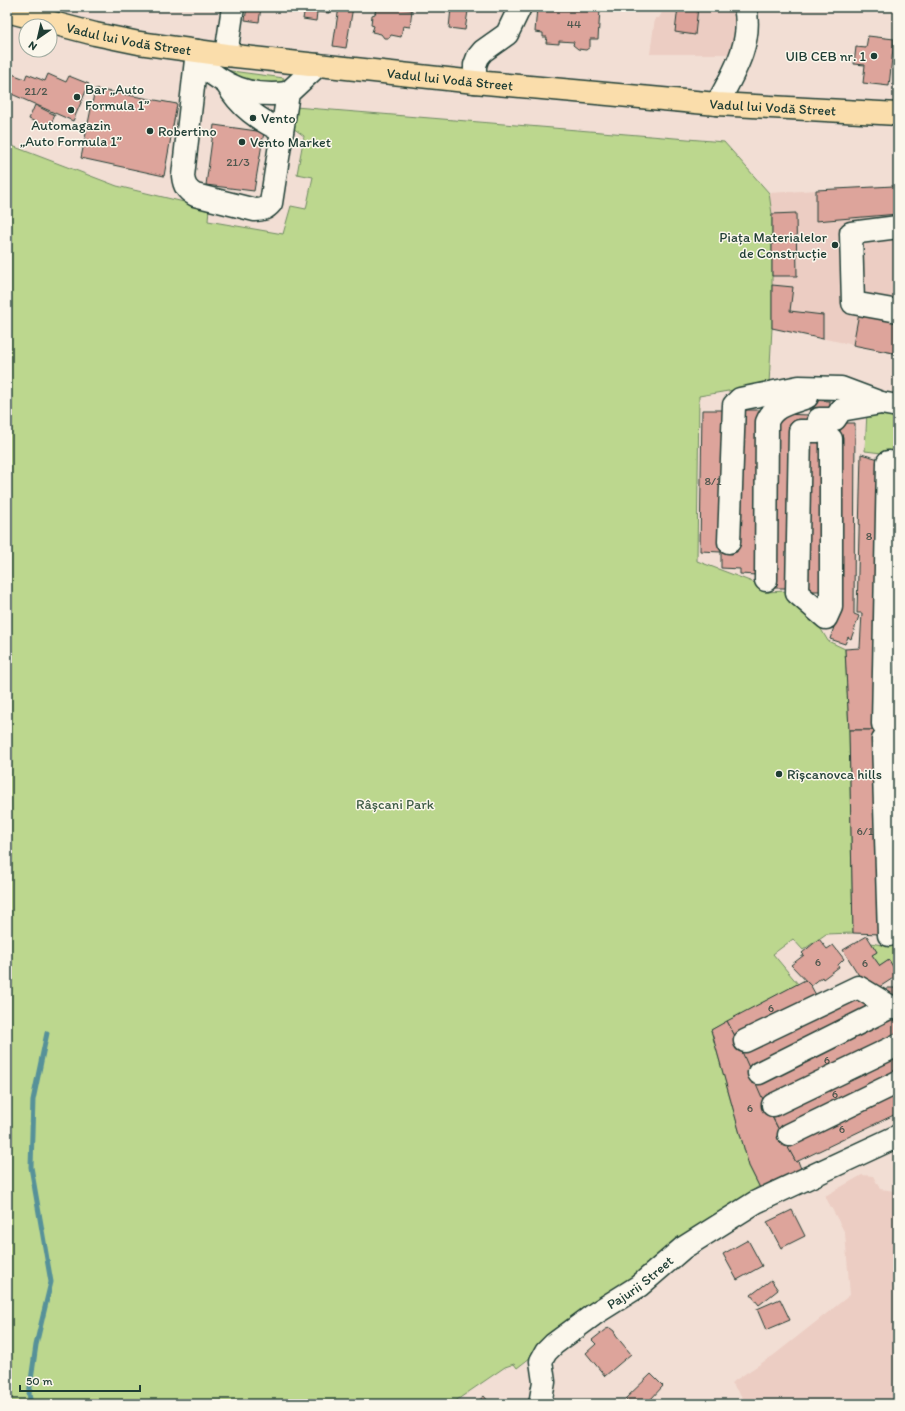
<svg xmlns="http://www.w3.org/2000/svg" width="905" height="1411" font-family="Itim,sans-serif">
  <rect width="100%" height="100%" fill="#f2ded4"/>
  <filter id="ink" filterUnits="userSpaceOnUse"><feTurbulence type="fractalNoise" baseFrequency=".025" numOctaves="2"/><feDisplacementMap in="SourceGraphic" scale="8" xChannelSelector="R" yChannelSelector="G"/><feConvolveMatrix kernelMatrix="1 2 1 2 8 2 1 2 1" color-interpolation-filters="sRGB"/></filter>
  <g filter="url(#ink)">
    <g fill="#eccdc3">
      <path d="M665,7h68l3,23 -3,24h-83l5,-36h4z"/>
      <path d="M898,185v169l-126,-26v-114l-3,-21z"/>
      <path d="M862,1175l11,1 7,13 15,2 3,6v207h-150l-17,-21 43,-28 76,-60 -5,-62 -20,-37z"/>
    </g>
    <g fill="#bcd78e" stroke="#6e8a61">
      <path d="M224,70l60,8 -1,3 -4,2h-35z"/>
      <path d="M295,107l429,35 45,51 3,21v114l-3,56 -70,12 -2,165 58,22 10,9 22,-1 9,16 19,12 13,22 17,8 4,81 4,203 -27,1 -23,16 -10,-11 -20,15 25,30 -87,46 38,136 10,20 -170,126 -72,56 -3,-4 -9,3 -54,37h-4l-3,-3 -3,3h-434v-1260l110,42 92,22 -1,13 75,13 8,-28 15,3 7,-32 -16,-3 7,-38 -11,-8z"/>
      <path d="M867,412h31v43l-33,-4z"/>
      <path d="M882,940l16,1v34l-9,-15 -9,6 -8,-11 5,-3 -6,-9 11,2z"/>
    </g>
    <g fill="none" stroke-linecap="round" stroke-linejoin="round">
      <path stroke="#579199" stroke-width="5" d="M31,1404l-2,-10 7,-49 15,-63 -20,-115 2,-67 14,-67"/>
    </g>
    <g fill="#dda49b" stroke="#1f3d34">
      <path d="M247,7h14l-2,15 -14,-2z"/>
      <path d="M305,7h25l-1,6 -12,-1 -1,9 -13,-2z"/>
      <path d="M339,7h14l-7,41 -13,-2z"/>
      <path d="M376,7l13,1 1,-1 22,3 -2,17 -7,-1 -2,11 -10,-2 -2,3h-5l-3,-4 -9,-2 2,-6 -3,-1 1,-10 3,-1z"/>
      <path d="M460,7h13v3l-13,-1z"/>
      <path d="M537,7h25l14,3v-3h16v2l8,1 -2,29h-8v8l-4,3 -8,-1 -5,-4 1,-3 -15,-1v3l-13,-1 1,-6h-4v-4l-8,-1z"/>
      <path d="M678,7h20l-3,28 -20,-3z"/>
      <path d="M451,8l17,3 -3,19 -16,-2z"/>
      <path d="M868,36l26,3 -5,47 -26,-3 2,-18 -11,-1 2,-17 10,1z"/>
      <path d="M7,72l18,7 2,-5 18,7 3,-7 18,8 3,-6 20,8 -16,37 -66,-29z"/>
      <path d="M95,89l82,15 -13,72 -83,-18z"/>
      <path d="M35,105l20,10 -6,13 -20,-9z"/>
      <path d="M214,125l50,7 -10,59 -48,-6z"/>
      <path d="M898,185v29l-4,-28z"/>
      <path d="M894,186l4,28 -82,7v-31z"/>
      <path d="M796,213l1,63h-25v-62z"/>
      <path d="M772,285l21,2 -3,24 33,4v24l-51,-11z"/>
      <path d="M860,308l38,8v38l-45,-9z"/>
      <path d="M810,400l20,1v10l-18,15 -24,162h-17l6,-174 33,1z"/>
      <path d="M702,410h26l-7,142 -21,-1z"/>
      <path d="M741,410h20l-5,165 -16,-1v-5l-19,-1v-16h16z"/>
      <path d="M840,423h15l-1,191 5,2 -8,23 -3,-2 -3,7 -15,-5 9,-27z"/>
      <path d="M808,437l15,1 -1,153h-16z"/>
      <path d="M861,454l18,5 -3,271h-27l-4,-81 15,-1 2,-35h-5z"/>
      <path d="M898,479v254l-10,-3z"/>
      <path d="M849,730h27l5,204 -28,-1z"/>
      <path d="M892,747h6v174z"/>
      <path d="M867,936l10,16 -5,3 8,11 9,-6 9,15 -28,18 -27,-43z"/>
      <path d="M819,939l8,10 6,-4 11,14 -6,6 1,2 -16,12 -1,-2 -11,9 -20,-21 13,-10 -2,-2z"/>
      <path d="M805,980l6,6 5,9 -80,43 -9,-17z"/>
      <path d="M887,988h11v13l-11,-2z"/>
      <path d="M864,997l10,13 -125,58 -8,-17z"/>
      <path d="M898,1014v23l-134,65 -9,-18 132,-63z"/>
      <path d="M727,1021l9,17 28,64 32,60 2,-1 5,13 -40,20 -14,-28 -38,-136z"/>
      <path d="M898,1052v22l-118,58 -9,-18z"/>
      <path d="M898,1091v22l-102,49 -10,-18z"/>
      <path d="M792,1210l13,26 -24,12 -14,-26z"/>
      <path d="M748,1240l14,26 -25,14 -14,-26z"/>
      <path d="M771,1280l7,10 -19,15 -8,-10z"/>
      <path d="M780,1299l10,21 -24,10 -9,-21z"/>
      <path d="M610,1328l4,3 2,5 15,18 -26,22 -19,-23 10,-9 -4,-4 14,-11z"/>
      <path d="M651,1374l12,12 -12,13 5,5h-26l-5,-5z"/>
      <path d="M484,1396l5,6 3,-2 3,4h-20z"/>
    </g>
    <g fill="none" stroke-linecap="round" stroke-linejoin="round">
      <defs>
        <g id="minor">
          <path d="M197,51l-14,125c1,10 4,14 12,19l60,15c7,0 11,-1 16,-7l17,-110 30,-28"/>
          <path d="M226,55l7,-48"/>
          <path d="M196,61c29,25 52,37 92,32"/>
          <path d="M475,82v-17l3,-8 5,-6 24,-17 13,-27"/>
          <path d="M227,84c13,23 32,36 55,47"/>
          <path d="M717,104c16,-30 36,-61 28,-97"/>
          <path d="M898,227l-47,6 2,70 45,8"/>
          <path d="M831,439v168l-5,11 -29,-25 3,-162h18l1,-12h16l6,-9 40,-7"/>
          <path d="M729,542l5,-137 6,-6 59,-12 42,1 40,15 17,3"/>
          <path d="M766,580l1,-158c6,-17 24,-19 40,-25"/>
          <path d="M883,724l5,-262 10,1"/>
          <path d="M889,935l-6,-195 15,1"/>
          <path d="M745,1041l113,-54 33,20 7,2"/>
          <path d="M759,1073l132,-66"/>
          <path d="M773,1105l125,-60"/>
          <path d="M789,1135l109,-53"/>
          <path id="s1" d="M540,1404l4,-22 -3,-21 5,-9 8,-8 42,-31 43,-27 44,-38 73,-46 142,-66"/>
        </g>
        <g id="major">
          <path id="s2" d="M7,11l88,23 44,9 87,12 249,27 242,22 181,10"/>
        </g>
      </defs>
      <use href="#minor" stroke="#1f3d34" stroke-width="25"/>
      <use href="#major" stroke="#1f3d34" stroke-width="25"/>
      <use href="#minor" stroke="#fbf7ec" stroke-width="22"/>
      <use href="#major" stroke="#faddab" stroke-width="22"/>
    </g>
  </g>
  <g fill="#1f3d34" stroke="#fbf7ec" stroke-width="1.5">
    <circle cx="874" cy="56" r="4"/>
    <circle cx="77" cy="97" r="4"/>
    <circle cx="71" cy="110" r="4"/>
    <circle cx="253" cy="118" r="4"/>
    <circle cx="150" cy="131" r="4"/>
    <circle cx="242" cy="142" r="4"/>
    <circle cx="835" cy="245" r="4"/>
    <circle cx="779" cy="774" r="4"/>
  </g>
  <g text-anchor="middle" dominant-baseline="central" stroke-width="3" stroke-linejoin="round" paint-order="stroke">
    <g font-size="12" fill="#4e574e">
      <text x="574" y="24">44</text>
      <text x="36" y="91">21/2</text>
      <text x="238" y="162">21/3</text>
      <text x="713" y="481">8/1</text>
      <text x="869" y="536">8</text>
      <text x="865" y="831">6/1</text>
      <text x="818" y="962">6</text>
      <text x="865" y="963">6</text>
      <text x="771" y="1008">6</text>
      <text x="827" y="1060">6</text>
      <text x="835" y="1094">6</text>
      <text x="750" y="1108">6</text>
      <text x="842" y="1129">6</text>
    </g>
    <g font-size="14" fill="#1f3d34" stroke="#fbf7ec">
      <text stroke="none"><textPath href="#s2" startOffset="125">Vadul lui Vodă Street</textPath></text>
      <text stroke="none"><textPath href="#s2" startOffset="449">Vadul lui Vodă Street</textPath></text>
      <text stroke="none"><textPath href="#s2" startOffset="773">Vadul lui Vodă Street</textPath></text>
      <text stroke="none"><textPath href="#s1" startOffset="171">Pajurii Street</textPath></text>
    </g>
    <g font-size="14" fill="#1f3d34" stroke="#fbf7ec" text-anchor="start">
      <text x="866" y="56" text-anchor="end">UIB CEB nr. 1</text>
      <text x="85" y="89">Bar „Auto<tspan x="85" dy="16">Formula 1”</tspan></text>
      <text x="261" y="118">Vento</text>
      <text x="71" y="125" text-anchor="middle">Automagazin<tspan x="71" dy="16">„Auto Formula 1”</tspan></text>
      <text x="158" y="131">Robertino</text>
      <text x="250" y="142">Vento Market</text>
      <text x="827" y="237" text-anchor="end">Piața Materialelor<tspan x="827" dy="16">de Construcție</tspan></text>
      <text x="787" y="774">Rîșcanovca hills</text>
    </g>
    <g font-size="14" fill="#3e5c46" stroke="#fbf7ec">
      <text x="395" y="804">Râșcani Park</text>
    </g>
  </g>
  <rect width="905" height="1411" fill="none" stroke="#fbf7ec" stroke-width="24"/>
  <rect x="12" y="12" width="881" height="1387" fill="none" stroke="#1f3d34" stroke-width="1.5" filter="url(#ink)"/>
  <g transform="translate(38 38) rotate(214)"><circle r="19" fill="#fbf7ec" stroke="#a3ada2"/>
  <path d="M0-3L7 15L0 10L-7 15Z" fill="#1f3d34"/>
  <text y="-6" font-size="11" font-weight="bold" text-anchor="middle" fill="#1f3d34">N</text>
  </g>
  <path d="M20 1385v6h120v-6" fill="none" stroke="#1f3d34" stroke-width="2"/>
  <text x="26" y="1385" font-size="12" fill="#1f3d34" stroke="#fbf7ec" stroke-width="3" paint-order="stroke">50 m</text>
</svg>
